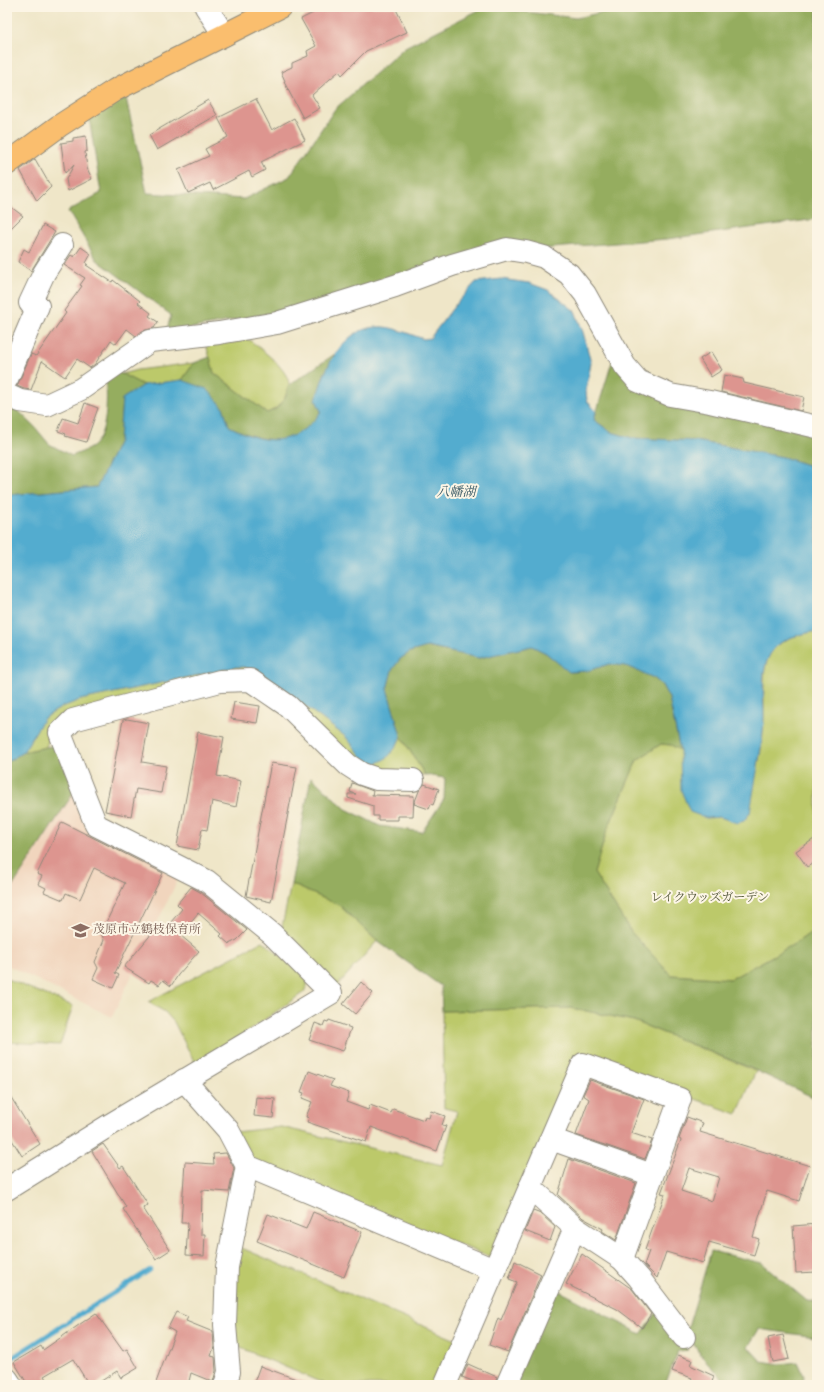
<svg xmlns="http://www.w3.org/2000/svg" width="824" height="1392" font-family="Vollkorn,'Noto Serif JP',serif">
  <rect width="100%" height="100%" fill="#fcf5e5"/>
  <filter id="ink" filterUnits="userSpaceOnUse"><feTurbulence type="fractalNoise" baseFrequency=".025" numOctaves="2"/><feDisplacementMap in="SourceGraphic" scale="8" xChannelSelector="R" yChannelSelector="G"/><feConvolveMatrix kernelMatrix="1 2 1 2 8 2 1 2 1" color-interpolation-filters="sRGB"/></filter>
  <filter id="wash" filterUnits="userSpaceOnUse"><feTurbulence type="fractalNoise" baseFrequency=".012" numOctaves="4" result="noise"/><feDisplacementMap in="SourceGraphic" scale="16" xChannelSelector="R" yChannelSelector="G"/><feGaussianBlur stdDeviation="0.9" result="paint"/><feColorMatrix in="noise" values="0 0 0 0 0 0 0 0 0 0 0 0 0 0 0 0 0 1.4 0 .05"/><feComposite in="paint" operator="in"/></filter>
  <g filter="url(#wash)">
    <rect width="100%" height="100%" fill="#efe6c8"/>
    <path fill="#f1d5bd" d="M76,789l16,42 89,42 -69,144 -105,-52v-70z"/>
    <g fill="#bcc96a" stroke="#747a4a">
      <path d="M247,338c12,10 43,31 42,48 -1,2 -2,6 -3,9 -3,9 -10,14 -19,18l-53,-40 -9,-32z"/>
      <path d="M194,363l-12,17 -39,5 -21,-11 15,-4z"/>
      <path d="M817,631v297l-21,15 -65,36 -61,-4 -39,-43 -37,-59 12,-40 31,-73 24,-16 10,1 9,5 26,68 14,-1 17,6c6,-17 14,-34 19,-51 8,-26 8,-53 8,-79 0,-15 -1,-31 9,-43 11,-13 29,-16 44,-19z"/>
      <path d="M236,667h8l23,10 79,60 17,21 13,6 20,-17 5,-11 24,39 -42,-1 -19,-4 -111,-93 -179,37 -24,22 -4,11 -23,5 21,-34 18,-11 18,-7z"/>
      <path d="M291,884l48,21 38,36 -40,45 -57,-50z"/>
      <path d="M263,941l46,39 -5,12 -60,42 -49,29 -21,-41 -9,-10 -17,-10z"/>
      <path d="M7,979l66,27 -13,39 -53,-3z"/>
      <path d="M572,1008l62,13 122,50 -19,43 -159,-57 -86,201 -244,-100 -13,-26 46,-5 161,38 15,-54 -13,-3 -2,-97z"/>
      <path d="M237,1246l219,94 -19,45h-110l-93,-40z"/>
    </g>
    <g fill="#95ad5e" stroke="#606c44">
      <path d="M485,7l91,11 50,-11h191v212l-150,20 -128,10 -214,54 -159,30 5,-18 -74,-55 -29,-49 33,-18 -12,-76 37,-19 21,95 97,6 45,-22 46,-68 70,-62z"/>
      <path d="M335,354l-11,20 -8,26 5,11c-21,39 -59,32 -92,15l-6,-19 -41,-27 12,-17 16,-6 4,16 53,40 9,-4 9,-11 4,-13z"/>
      <path d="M612,362l22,25 183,48v33l-34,-11 -88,-16 -63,-3 -21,-6 -17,-12z"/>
      <path d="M118,372l25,13 -21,14 -3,42 -22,46 -87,8 -3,-5v-84l2,-4 25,24 15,18 23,12c6,-3 14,-5 20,-9 16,-12 15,-48 14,-65z"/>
      <path d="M532,646l14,7 24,19 17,-1 22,-7 17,2 28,12 8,7 7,13 11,52 -9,-5 -10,-1 -24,16 -31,73 -12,40 37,59 40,43 60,4 65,-36 21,-15v171l-69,-32 -114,-46 -62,-13 -130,3 -1,-25 -64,-45 -38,-36 -48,-21 20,-107 35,32 34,17 42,6 22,-33 1,-21 -20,-3 -24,-39 -14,-47 5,-19 8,-11 10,-7 16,-5 53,11z"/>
      <path d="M61,744l15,45 -69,106v-133l16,-10z"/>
      <path d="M711,1251l51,12 45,38 10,1v32l-2,3 -56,-8 -11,18 13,14 19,3 18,-2 6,13 -1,10h-77l1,-2 -19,-19 -22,-30z"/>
      <path d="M554,1288l87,46 19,-26 28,42 -10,1 -13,34h-151z"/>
    </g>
    <path fill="#52accf" stroke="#3e6c7d" d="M501,279l28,4 19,7 27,21 8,21 8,31 -5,28 1,10 9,10 -2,9 17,12 21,6 63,3 88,16 34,11v163c-15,3 -34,6 -44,19 -17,22 -6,56 -10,81 -3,28 -9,55 -13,82l-6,8 -7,2 -17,-6 -14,1 -16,-6 -9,-22 -1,-40 -11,-52 -7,-13 -8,-7 -28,-12 -17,-2 -22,7 -18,1 -23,-19 -14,-7 -53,12 -52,-11 -17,5 -10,7 -8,11 -5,19 14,47 -5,11 -8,10 -12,7 -13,-6 -17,-21 -79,-60 -23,-10h-8l-156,33 -18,7 -18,11 -21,34 -16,10v-272l3,5 87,-8 22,-46 3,-42 21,-14 39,-5 25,9 16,18 6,19c27,14 52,22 78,1 6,-5 10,-9 14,-16l-5,-11c8,-31 27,-76 67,-73 14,1 28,8 41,12l6,-1 26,-34 20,-22z"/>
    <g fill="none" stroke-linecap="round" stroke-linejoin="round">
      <path stroke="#52accf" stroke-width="4.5" d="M7,1361l143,-91"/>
    </g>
    <g id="blocks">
      <g fill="#dd958f" fill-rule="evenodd">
        <path d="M325,7h70l12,25 -41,19 -24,24 -3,-4 -27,24 8,13 -17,10 -19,-36 1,-1 -4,-9 11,-5v-4l16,-7 -1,-5 9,-5 -15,-27z"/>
        <path d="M256,99l16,31 22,-12 11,22 -44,22 4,8 -13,7 -3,-6 -36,19 -3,-7 -22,10 -10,-23 31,-14 -4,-7 23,-12 -10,-19z"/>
        <path d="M208,100l9,15 -60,35 -8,-15z"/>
        <path d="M86,136l1,15 -2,1 2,16 5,11 -24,12 -2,-12 8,-14 -9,8 -4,-30 12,-2v-3z"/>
        <path d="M35,159l16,28 -14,14 -17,-31z"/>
        <path d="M7,204l16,12 -16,16z"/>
        <path d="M43,225l12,7 -24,39 -13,-9 6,-13 5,3z"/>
        <path d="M81,247l10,7 -5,9 2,1 -2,1 26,17 1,-2 27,21 -2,2 13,10 -2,3 9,6 -4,6 -12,3 -6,5 -9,-7 -11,15 -5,-4 -16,24 -5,4 -13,-9 -12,18 -23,-16 -11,29 -7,-1 -7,-3 14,-32 5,2 30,-43 -2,-2 18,-25 -2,-1 5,-7 -21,-13 7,-10 3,2z"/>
        <path d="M711,352l11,18 -11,7 -11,-18z"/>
        <path d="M724,375l19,4 1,4 60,14 -3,14 -80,-19z"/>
        <path d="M85,403l13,5 -12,34 -21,-6 1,-2 -8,-3 5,-13 15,5z"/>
        <path d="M234,702l26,4 -3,17 -26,-4z"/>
        <path d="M127,719l22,4 -7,39 24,4 -5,27 -25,-4 -5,27 -26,-5 18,-91z"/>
        <path d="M198,732l26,5 -7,39 24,5 -5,26 -24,-6 -5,29 -5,-1 -4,21 -21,-4z"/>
        <path d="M271,763l26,4 -26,135 -25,-6z"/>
        <path d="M352,783l21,8 -1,4 42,1 -1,20h-15v4h-20v-4h-5v-10l-25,-8v-4h8l-6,-2z"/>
        <path d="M424,784l15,5 -6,16 -2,-1 -2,5 -15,-5 5,-13z"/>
        <path d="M62,822l101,51 -48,100 4,2 -6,13 -20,-9 5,-11 -3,-6 9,-22 -3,-7 24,-50 -31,-15 -14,31 -14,-6 -3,7 -19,-8 2,-4 -8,-4 4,-8 -5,-2z"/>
        <path d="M817,837v24l-10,6 -11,-16z"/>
        <path d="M191,887l9,5 47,38 -10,10 -8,4 -9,-8 2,-2 -24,-21 -18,22 19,16 -21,24 -7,11 -8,-6 -4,5 -8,-5 -2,3 -25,-16 34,-41 7,3 17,-20 -5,-5z"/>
        <path d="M361,982l12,11 -18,21 -12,-10z"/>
        <path d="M329,1020l22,8 -8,23 -34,-11 6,-17 8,3 2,-5 3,1z"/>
        <path d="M309,1071l24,9 -3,6 19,7 -3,9 22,8 2,-5 21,8 2,-4 31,11 1,-3 4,1 2,-7 14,5 -3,9 4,1 -9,25 -66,-24 -5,15 -59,-20 2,-4 -3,-1 6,-15 -10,-4 2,-5 -3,-1z"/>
        <path d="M590,1080l54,19 -13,34 21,7 -7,19 -69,-24 13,-36 -6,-4z"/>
        <path d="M7,1091l33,53 -18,12 -15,-24z"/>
        <path d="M256,1097l19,2 -2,19 -19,-2z"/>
        <path d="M687,1117l16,6 -3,9 110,34 -11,35 -32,-10 -14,46 6,2 -5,16 -45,-13 -6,21 -37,-11 -9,26 -13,-13 5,-14 -4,-1 20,-56 -4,-1 20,-53 -2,-1zM689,1168l30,9 -7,24 -31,-10z"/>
        <path d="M103,1144l17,24 3,-2 9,14 16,25 -5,3 27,42 -14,9 -33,-50 3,-2 -34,-56z"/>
        <path d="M226,1153l8,15 -5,24 -27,-2 -1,44h4l-1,22 -18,-1 2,-32h-7l4,-61 29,2 -1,-10z"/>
        <path d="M569,1159l67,24 -20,57 -14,-9 1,-2 -20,-11 -25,-23z"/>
        <path d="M533,1211l8,3 14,13 -5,14 -25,-10z"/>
        <path d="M313,1212l49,20 -18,45 -87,-36 11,-27 38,15z"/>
        <path d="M817,1224v48l-21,1 -3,-47z"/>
        <path d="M582,1254l50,35 19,25 -9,14 -25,-19 -51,-25z"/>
        <path d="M515,1261l26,13 -33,78 -19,-7 9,-27 3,2 16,-38 -8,-3z"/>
        <path d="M176,1312l12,5 -2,4 27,11 1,15 -3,9 4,1 1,14 -3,11 -22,-9 -3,12h-33l20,-53 -7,-4z"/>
        <path d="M96,1313l27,38 4,-2 11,19 -17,10 -4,-7 -22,14h-6l-16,-26 -29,17 6,9h-22l-14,-23 27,-16 2,4z"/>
        <path d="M783,1335l6,24 -16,3 -5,-24z"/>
        <path d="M678,1355l14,5 -2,5 24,11 -3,9 -6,-2 -1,2h-15l3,-7 -20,-7z"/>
        <path d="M468,1364l29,13 -2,8h-21l1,-3 -13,-5z"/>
        <path d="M260,1366l47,17v2h-54z"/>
      </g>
    </g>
  </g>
  <g filter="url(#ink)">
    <use href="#blocks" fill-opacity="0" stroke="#8d887a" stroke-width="1"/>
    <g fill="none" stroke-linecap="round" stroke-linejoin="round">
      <defs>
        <g id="minor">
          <path d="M206,7l18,28"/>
          <path d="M7,379l31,-73 -8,-3 14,-30 18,-28"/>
          <path d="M7,395l13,6 27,4 34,-16 69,-48 69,-8 58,-10 118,-37 57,-21 55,-16 19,3 18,5 25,17 16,20 40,72 13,15 32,14 40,7 107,25"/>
          <path d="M184,1080l44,50 19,36 247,104"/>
          <path d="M551,1139l101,36"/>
          <path d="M530,1187l45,41 47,31 17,19 45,59"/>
          <path d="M7,1189l101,-63 223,-133 -59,-59 -65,-53 -111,-56 -36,-92 13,-13 147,-39 30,-1 38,26 60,59 14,9 15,5 36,1"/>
          <path d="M7,1379l4,6"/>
          <path d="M225,1385l4,-13 -4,-47 2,-58 20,-101"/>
          <path d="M445,1385l138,-321 97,35 -58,160"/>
          <path d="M507,1385l68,-157"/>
        </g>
        <path id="major" d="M7,164l52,-38 56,-36 165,-83"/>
      </defs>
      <use href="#minor" stroke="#8d887a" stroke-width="24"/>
      <use href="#major" stroke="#8d887a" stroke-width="24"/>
      <use href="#minor" stroke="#fff" stroke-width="22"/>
      <use href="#major" stroke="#fabe6e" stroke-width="22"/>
    </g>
  </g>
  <defs>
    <symbol id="school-bare" viewBox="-9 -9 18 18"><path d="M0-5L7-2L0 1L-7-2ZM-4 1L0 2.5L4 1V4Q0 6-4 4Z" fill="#8d6e63" stroke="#fcf5e5" stroke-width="2.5" paint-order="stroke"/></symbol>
  </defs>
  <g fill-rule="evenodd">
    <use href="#school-bare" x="68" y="918" width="25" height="25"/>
  </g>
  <g text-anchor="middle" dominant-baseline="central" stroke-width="4" stroke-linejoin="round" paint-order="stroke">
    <g font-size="12" fill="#565a3e" stroke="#fcf5e5">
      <text x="710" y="898">レイクウッズガーデン</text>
    </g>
    <g font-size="12" fill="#785e54" stroke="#fcf5e5" text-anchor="start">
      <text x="93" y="930">茂原市立鶴枝保育所</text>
    </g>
    <g font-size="13" font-style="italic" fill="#395864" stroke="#fcf5e5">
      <text x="456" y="493">八幡湖</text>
    </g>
  </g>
  <rect width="824" height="1392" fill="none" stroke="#fcf5e5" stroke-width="24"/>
</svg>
